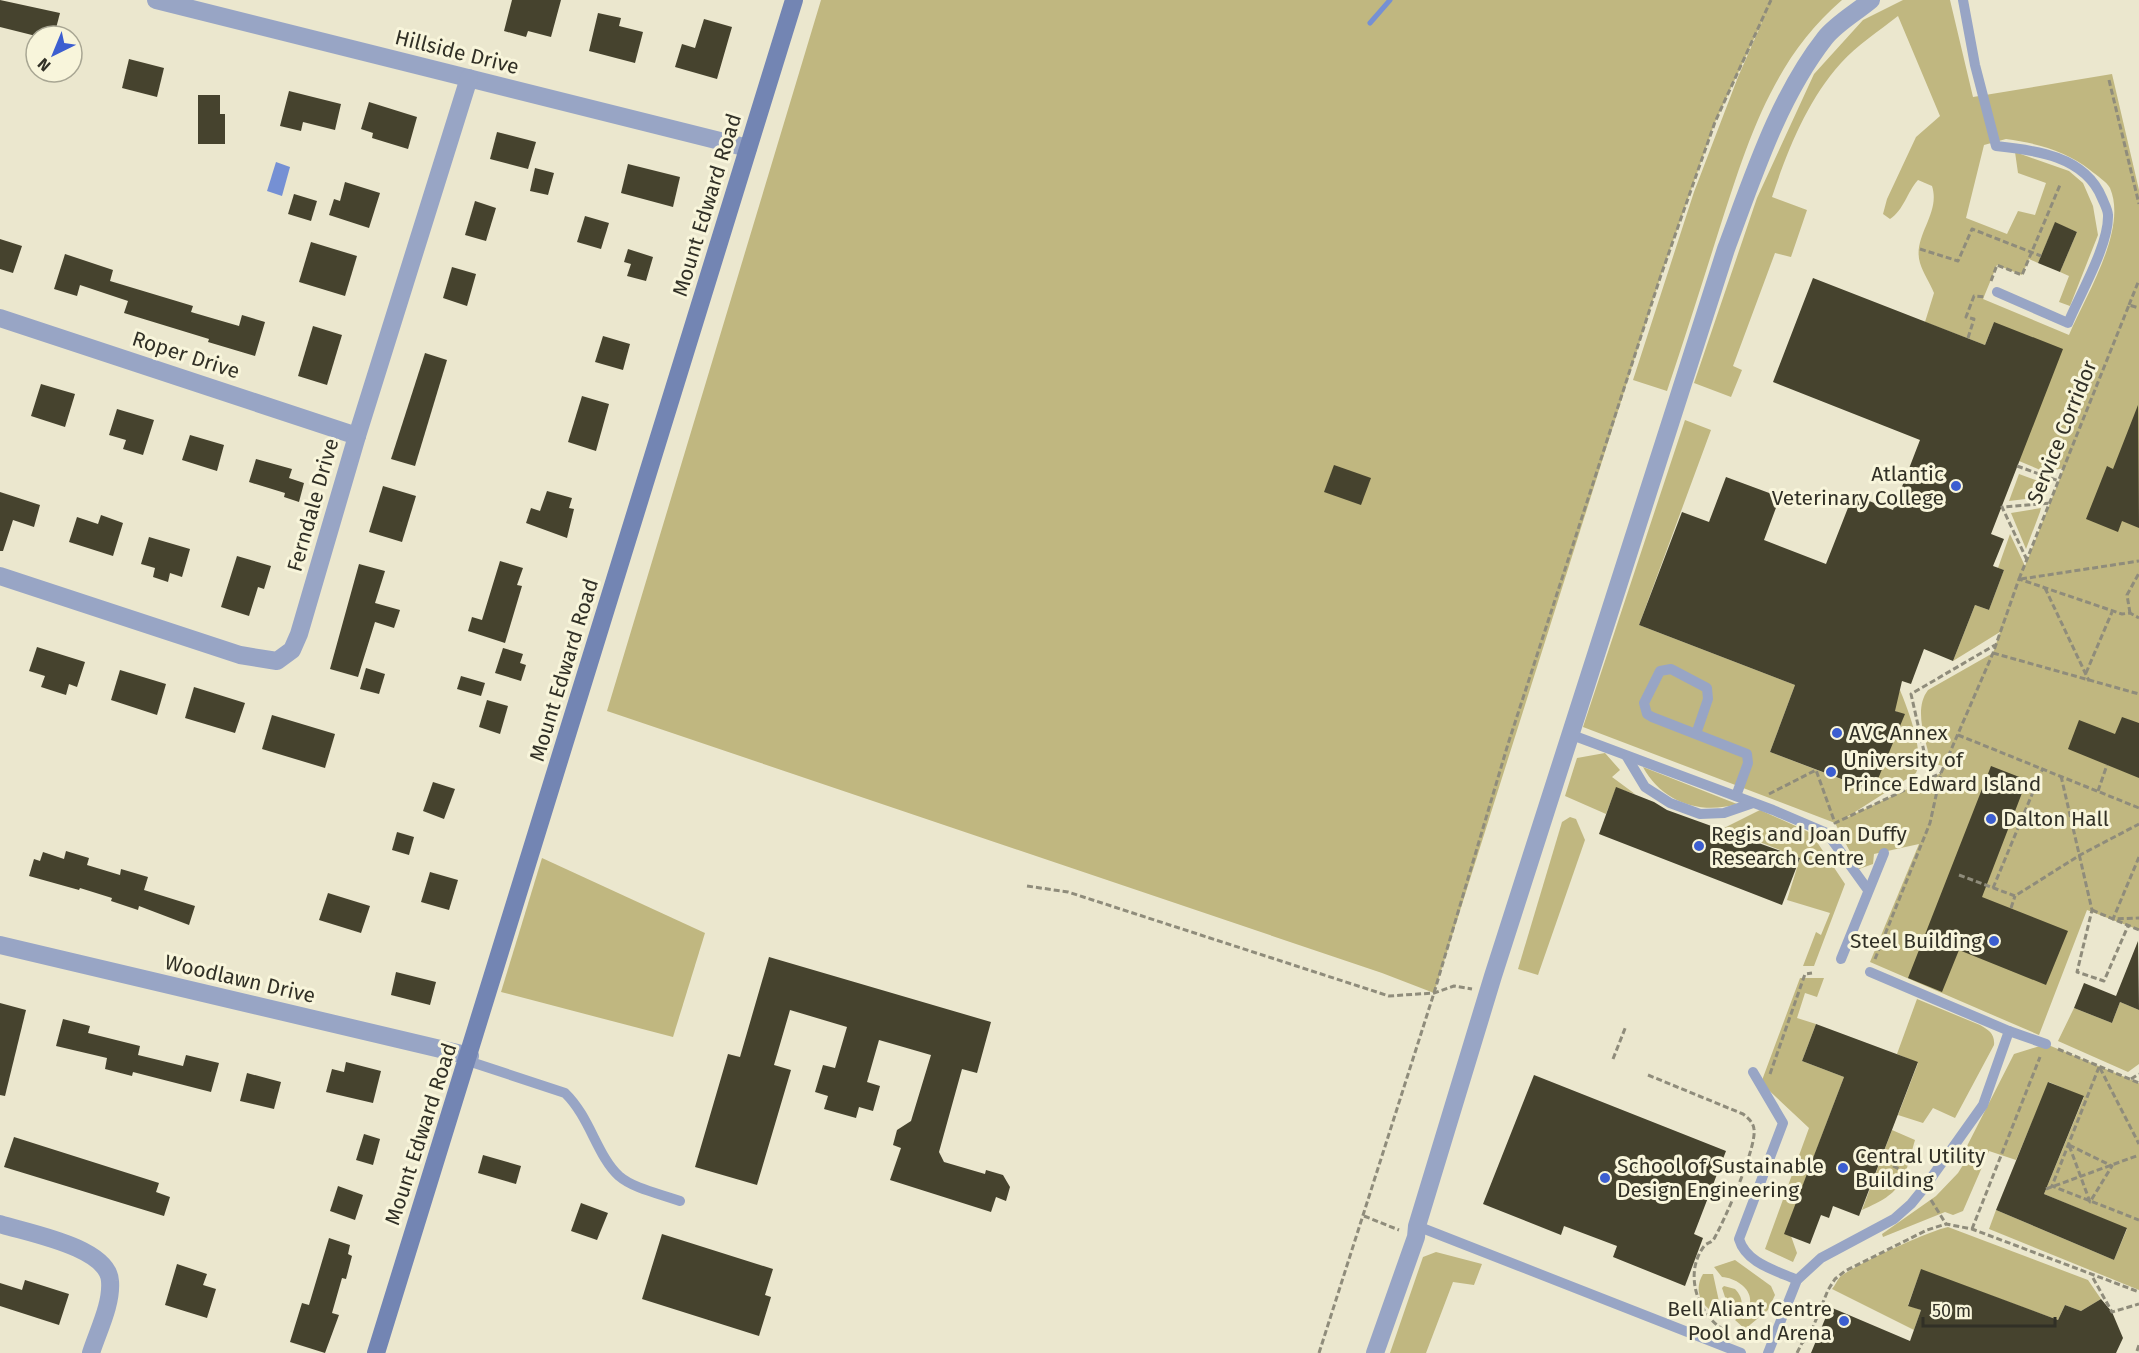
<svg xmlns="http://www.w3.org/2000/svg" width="2139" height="1353" font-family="'Fira Sans',sans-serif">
  <rect width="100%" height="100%" fill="#ebe7ce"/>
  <g fill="#c0b780" fill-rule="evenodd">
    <path d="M821,0h1021c-71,61 -95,144 -123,230 -17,54 -34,107 -52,161l-34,-11 61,-188 44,-115 29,-66 -52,111 -55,156 -226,715 -52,-20 -775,-262z"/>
    <path d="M1903,0h47l23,97 139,-23 27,116v740l-52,-20 -48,125 -169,-73 49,-118 -45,10 -1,10 -14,5 -24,-46 -252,-96 102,-307 26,10 -72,195 156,60 -25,67 102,39 32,-76 -13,-6 9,-19c8,20 25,62 16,83l-72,46 97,-46 2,-7 -12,-3c-5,-23 -18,-53 -3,-73l65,-37 7,-21 -47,29 22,-56 14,5 15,-40 -6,-2 12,-34 15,32 39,-98 -19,4 -26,-11 -25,-139 -9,23 -60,-23 9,-29c-4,-10 -11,-20 -14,-30 -8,-27 21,-49 12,-77l-14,-6c-11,12 -14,30 -28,39l-7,-5 4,-15 29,-62 24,-21 -42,-100c-19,15 -41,29 -57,47 -34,38 -53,86 -69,134l35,13 -16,47 -16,-4 -42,113 9,4 -11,27 -37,-14 63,-185 57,-124 49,-54zM2006,139c30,4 61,12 84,31 6,5 17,12 20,18 18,42 -25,108 -41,147l-86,-36 14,-34 25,10 7,-16 9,4 17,-40 22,9 -17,40 9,4 -10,26 11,4 28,-71 -5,-29 -10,-23 -14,-12 -54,-19 3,21 28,10 -11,32 -17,-4 -11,23 -41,-16 18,-73z"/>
    <path d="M2019,474l22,8 -6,16 -26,3z"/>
    <path d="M2041,508l-1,4 -14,37 -15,-36z"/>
    <path d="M1605,753l15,17 -8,7 23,17 -19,-6 -10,26 -41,-18 12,-38z"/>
    <path d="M1643,767l94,37c-37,11 -75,-2 -94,-37z"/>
    <path d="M1760,810l51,23 34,51 -31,82h-11l13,-34 5,3 9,-22 -43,-13 13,-42 -76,-30z"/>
    <path d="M1570,817l6,2 9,21 -47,135 -20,-6 44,-147z"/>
    <path d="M542,858l163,75 -32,104 -172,-45z"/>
    <path d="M1800,978h24l-7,19 -12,-4 -8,25 19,6 -14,37 42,16 -59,156 6,3 6,17 -4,9 -28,-13 44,-121 -48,-45z"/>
    <path d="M1917,999l63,26c9,5 15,9 14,20l-39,73 -22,-10 -10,15 -25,-8 20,-52 -21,-9z"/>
    <path d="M2120,1002l19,8v54l-11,8 -70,-31 16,-33 38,15z"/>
    <path d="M2046,1044l93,39v207l-150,-61 7,-19 118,50 13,-31 -83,-35 40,-97 -35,-15 -33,78 -27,-9 -26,60 -10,4 -8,-3 -62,25 -1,-3 54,-38 22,-23 5,-8 3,-17 48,-94z"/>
    <path d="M1892,1130l23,10c-12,42 -11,52 -53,70z"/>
    <path d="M1948,1227l140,53 13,19 -20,12 -16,-6 -7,15 -137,-50 -13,35 13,5 -7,20 -82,-41c3,-3 5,-9 8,-12 14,-12 89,-46 108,-50z"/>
    <path d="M1436,1252l46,12 -8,21 -21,-3 -27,71h-36l33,-96z"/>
    <path d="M1735,1260l36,26 4,9 -7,15 -23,19 -10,-9c3,-3 9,-6 12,-10 11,-17 -9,-32 -25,-33l-8,-10z"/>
    <path d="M1703,1274h10l9,41c-19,-4 -30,-23 -19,-41z"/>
    <path d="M1724,1286l11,3c9,9 10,22 -4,26l-9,-27z"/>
  </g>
  <path fill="#7590d4" d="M276,162l14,5 -8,29 -15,-5z"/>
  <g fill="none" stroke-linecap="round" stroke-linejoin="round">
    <path stroke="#7590d4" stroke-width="5" d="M1370,23l20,-23"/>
  </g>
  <g fill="#46432e">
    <path d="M0,0l60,13 -6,23h-18l-36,-9z"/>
    <path d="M512,0h49l-10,37 -23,-6 -2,6 -22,-6z"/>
    <path d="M598,13l23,5 -2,8 24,6 -8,31 -46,-12z"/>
    <path d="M704,19l28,8 -15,52 -42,-12 7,-23 13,4z"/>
    <path d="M129,59l35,9 -7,29 -35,-9z"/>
    <path d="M289,91l52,13 -6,26 -32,-8 -2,9 -21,-5z"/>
    <path d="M198,95h22v19h5v30h-27z"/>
    <path d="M369,102l48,15 -9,32 -36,-11 1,-5 -12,-4z"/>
    <path d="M497,132l39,10 -8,27 -38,-10z"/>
    <path d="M628,164l52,13 -7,30 -52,-14z"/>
    <path d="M535,168l19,5 -6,22 -18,-4z"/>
    <path d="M345,182l35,11 -11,35 -40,-13 5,-16 6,2z"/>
    <path d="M294,194l23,7 -6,20 -23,-7z"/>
    <path d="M475,201l21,7 -10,33 -21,-6z"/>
    <path d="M585,216l24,7 -8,26 -24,-7z"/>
    <path d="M2055,222l22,10 -17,40 -22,-9z"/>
    <path d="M0,239l22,7 -9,27 -13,-4z"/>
    <path d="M311,242l46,14 -12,40 -46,-14z"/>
    <path d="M628,249l25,8 -7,24 -19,-5 4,-12 -7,-2z"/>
    <path d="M65,254l48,16 -3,11 83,25 -2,6 48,14 3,-11 23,7 -10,34 -47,-14 1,-3 -85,-26 4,-12 -48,-16 -3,11 -23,-7z"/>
    <path d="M452,267l24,7 -9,32 -24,-8z"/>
    <path d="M1813,278l172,67 9,-23 69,27 -72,185 13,5 -11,27 11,4 -15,40 -14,-5 -22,56 -29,-12 -13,35 -9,-3 -7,30 10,3 -32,77 -103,-39 25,-67 -156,-60 43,-113 27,10 17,-45 54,20 -16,43 62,24 27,-69 40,15 27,-70 -147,-58z"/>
    <path d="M313,326l29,9 -15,50 -29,-9z"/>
    <path d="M603,336l27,8 -7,26 -28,-8z"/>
    <path d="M425,353l22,7 -32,106 -24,-7z"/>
    <path d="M41,384l34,10 -10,33 -34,-11z"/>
    <path d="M582,396l27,8 -13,47 -28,-9z"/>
    <path d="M2138,405l1,123 -17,-7 -4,11 -32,-13 21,-53 6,3z"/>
    <path d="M117,409l37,11 -11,35 -20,-6 3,-9 -17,-5z"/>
    <path d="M190,435l34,10 -7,26 -35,-11z"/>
    <path d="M256,459l36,10 -3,9 15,5 -5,19 -15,-5 1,-4 -36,-11z"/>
    <path d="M1334,465l37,13 -10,27 -37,-13z"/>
    <path d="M383,486l33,10 -14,46 -33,-10z"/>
    <path d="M547,491l25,7 -3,10 5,1 -7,29 -41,-15 5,-15 9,3z"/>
    <path d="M0,492l40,13 -6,22 -21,-7 -10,31h-3z"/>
    <path d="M101,515l22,8 -10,33 -44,-14 8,-25 21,7z"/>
    <path d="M149,537l41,12 -8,28 -12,-4 -2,9 -15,-5 2,-9 -14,-4z"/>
    <path d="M237,556l34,10 -7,23 -6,-2 -9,29 -28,-9z"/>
    <path d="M500,561l23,7 -6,17 5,1 -17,57 -37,-12 4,-14 10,3z"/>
    <path d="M359,564l26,7 -10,32 25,7 -6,18 -19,-6 -17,55 -28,-8z"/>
    <path d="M37,647l48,15 -8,25 -8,-3 -3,11 -25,-8 4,-11 -16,-5z"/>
    <path d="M503,648l20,6 -3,9 6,2 -5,16 -26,-8z"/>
    <path d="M366,668l19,6 -6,20 -19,-5z"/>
    <path d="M120,670l46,14 -9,31 -46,-15z"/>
    <path d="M461,676l24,7 -4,13 -24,-7z"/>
    <path d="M194,687l51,16 -10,30 -50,-15z"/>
    <path d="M487,700l21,6 -8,28 -21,-7z"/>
    <path d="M272,715l63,19 -10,34 -63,-19z"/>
    <path d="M2122,717l17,6v55l-71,-29 11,-29 36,14z"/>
    <path d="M1991,766l36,14 -45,117 86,34 -22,54 -87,-35 -17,42 -34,-14z"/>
    <path d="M433,782l22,7 -11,30 -21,-8z"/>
    <path d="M1616,787l38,15 13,8 133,48 -18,47 -183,-71z"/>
    <path d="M397,832l17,5 -5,18 -17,-5z"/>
    <path d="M66,851l23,7 -2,7 33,10 1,-6 27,8 -4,13 51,16 -6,19 -50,-19 -1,4 -27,-9 1,-3 -32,-10 -1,2 -50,-14 5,-17 6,2 3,-9 21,7z"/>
    <path d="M430,872l28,8 -9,30 -28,-8z"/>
    <path d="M328,893l42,13 -9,27 -42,-13z"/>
    <path d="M2138,941l1,69 -19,-8 -8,21 -38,-15 10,-25 32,13z"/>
    <path d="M769,957l222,65 -14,51 -15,-4 -23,83 5,10 41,12 1,-4 17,5 7,12 -4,14 -10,-4 -5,15 -101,-32 11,-32 -8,-3 4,-15 14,-9 20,-66 -52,-15 -12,42 13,4 -7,25 -14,-4 -3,11 -32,-9 4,-13 -13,-4 8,-27 12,3 12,-41 -57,-17 -16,55 17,5 -34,115 -62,-18 33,-113 12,3z"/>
    <path d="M396,972l40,10 -6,23 -39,-10z"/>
    <path d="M0,1003l26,7 -21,86 -5,-1z"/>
    <path d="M63,1019l27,7 -2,7 52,13 -2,9 45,11 3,-11 33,8 -8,29 -78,-20 -1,4 -27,-7 2,-11 -51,-12z"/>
    <path d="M1816,1024l102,38 -59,154 -26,-10 -4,12 -8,-3 -11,29 -26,-10 60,-157 -42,-16z"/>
    <path d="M346,1062l35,9 -8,32 -47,-11 6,-23 12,3z"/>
    <path d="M247,1073l34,9 -7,27 -34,-8z"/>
    <path d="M1534,1075l192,76 -32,83 9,4 -18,48 -72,-29 4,-11 -53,-20 -3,9 -78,-31z"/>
    <path d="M2048,1082l36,14 -40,98 83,34 -13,32 -118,-50z"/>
    <path d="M364,1134l16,5 -7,26 -17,-5z"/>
    <path d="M14,1137l145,46 -3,9 14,5 -6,19 -160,-49z"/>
    <path d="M483,1155l38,11 -5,18 -38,-11z"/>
    <path d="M338,1186l25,9 -8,25 -25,-9z"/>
    <path d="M581,1203l27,10 -11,27 -26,-9z"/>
    <path d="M662,1234l111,35 -8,26 6,2 -12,39 -117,-37z"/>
    <path d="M329,1238l21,7 -2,9 4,2 -6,23 -4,-1 -10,35 7,2 -14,38 -35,-11 12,-39 7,2z"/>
    <path d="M177,1264l30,10 -4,11 13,4 -9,29 -42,-13z"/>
    <path d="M1921,1269l137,51 7,-15 16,6 20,-12 11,13 11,26 -7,15h-305l19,-46 80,34 11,-31 -13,-4z"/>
    <path d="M25,1280l44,14 -10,31 -59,-19v-23l22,7z"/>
  </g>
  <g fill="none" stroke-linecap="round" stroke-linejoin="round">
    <g stroke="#8f8c7b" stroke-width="3" stroke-dasharray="6 3" stroke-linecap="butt">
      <path d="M2109,80l30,124"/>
      <path d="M1920,249l38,12 14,-32 69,27"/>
      <path d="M1991,281l6,-16 25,10 38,-90"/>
      <path d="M2129,305l10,-25"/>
      <path d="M1968,338l6,-19 -8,-2 8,-21 12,1"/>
      <path d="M2017,466l42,15"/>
      <path d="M2038,504l11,-27"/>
      <path d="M2027,560l-25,-53 48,-4"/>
      <path d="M2019,579l110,-274 10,3"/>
      <path d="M2021,579l118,-18"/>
      <path d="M2045,588l44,93"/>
      <path d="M2130,613l-3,-18 12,-22"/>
      <path d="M1993,653l146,41"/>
      <path d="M2086,673l26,-61"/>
      <path d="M1958,735l181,73"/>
      <path d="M2061,776l31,134 -15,62 27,9 24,-55"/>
      <path d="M1930,778l-19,-84 84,-49"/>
      <path d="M2098,791l9,-26"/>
      <path d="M1769,794l47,-24 19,53 106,-50"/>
      <path d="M2139,857l-26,62 26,-1"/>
      <path d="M1959,875l56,21 65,-41 59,-31"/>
      <path d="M1027,886l41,6 321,104 45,-3 20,-7 18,3"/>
      <path d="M1993,888l50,-120"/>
      <path d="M2011,908l4,-12"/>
      <path d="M2092,910l47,20"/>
      <path d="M1875,959l55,-136 11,-50 52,-120 26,-74 103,35 8,-1 9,5"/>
      <path d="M2058,1049l81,34"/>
      <path d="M1613,1059l13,-33"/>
      <path d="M2099,1067l-47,119 87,34"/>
      <path d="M2100,1068l39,76"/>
      <path d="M1770,1074l35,-100 7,-1"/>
      <path d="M1648,1075l95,39c5,4 10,8 11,15 3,18 -29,90 -39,108 -3,6 -6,5 -10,8 -22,27 -8,69 19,85"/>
      <path d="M2131,1079l8,-5"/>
      <path d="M2069,1145l43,21 -22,36z"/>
      <path d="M1893,1166l23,11"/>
      <path d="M2046,1189l93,-34"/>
      <path d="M1931,1200l15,24"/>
      <path d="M1364,1216l35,14"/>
      <path d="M1972,1229l68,-172"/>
      <path d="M2093,1278l19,34 27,-8"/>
      <path d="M2137,1351l2,-6"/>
      <path d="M1319,1353l115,-360 74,-249 152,-466 55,-156 56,-122"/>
      <path d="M1797,1353l5,-10 7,-6 19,-47 7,-11 10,-8 82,-41 19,-6 26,5 167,63"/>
    </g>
    <g stroke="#98a5c5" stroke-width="10">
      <path d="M1963,0l12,65 21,81c39,4 89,10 106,52 2,5 6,12 6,17 1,30 -28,79 -40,108l-71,-31"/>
      <path d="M1696,734l12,-35 -1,-11 -36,-19 -11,2 -16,32 3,11 5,3 95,37 1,9 -12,33"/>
      <path d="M1572,735l201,75 54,23 41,57"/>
      <path d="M1627,757l18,30 25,16 30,11 24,-1 29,-10"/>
      <path d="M1841,959l43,-106"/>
      <path d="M2009,1031l37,13"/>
      <path d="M468,1061l97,32c25,24 32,63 54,83 15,13 42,18 61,25"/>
      <path d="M1753,1072l30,51 -44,116c7,24 36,31 58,41"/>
      <path d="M1417,1226l324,127"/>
      <path d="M1768,1353l29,-73 24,-22 73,-39 17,-15 13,-16 59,-83 26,-74 -139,-59"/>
    </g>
    <g stroke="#98a5c5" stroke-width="18">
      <path d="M156,0l592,148"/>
      <path d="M0,318l357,118"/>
      <path d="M0,576l240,79 37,6 15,-11 7,-16 58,-198 112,-358"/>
      <path d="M0,945l470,111"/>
      <path d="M0,1224c28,9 108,23 110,57 2,23 -12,50 -19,72"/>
      <path d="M1375,1353l41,-116 1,-11 76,-250 233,-727c27,-72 52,-151 99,-211 12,-15 32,-26 46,-38"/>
    </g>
    <path stroke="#7385b3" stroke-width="18" d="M376,1353l418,-1353"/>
  </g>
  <g fill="#3c5ed0" stroke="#f8f5db" stroke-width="2">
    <circle cx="1956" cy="486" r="6"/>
    <circle cx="1837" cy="733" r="6"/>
    <circle cx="1831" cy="772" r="6"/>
    <circle cx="1991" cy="819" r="6"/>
    <circle cx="1699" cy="846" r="6"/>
    <circle cx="1994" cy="941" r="6"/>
    <circle cx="1843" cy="1168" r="6"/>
    <circle cx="1605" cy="1178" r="6"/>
    <circle cx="1844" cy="1321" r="6"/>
  </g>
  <g text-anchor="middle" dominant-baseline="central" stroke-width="6" stroke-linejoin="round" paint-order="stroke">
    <g font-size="21" fill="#313026" stroke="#f8f5db">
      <text transform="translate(457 52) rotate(14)">Hillside Drive</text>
      <text transform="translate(707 205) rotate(-73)">Mount Edward Road</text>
      <text transform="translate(186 355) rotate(18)">Roper Drive</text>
      <text transform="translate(2062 432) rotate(-68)">Service Corridor</text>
      <text transform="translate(313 505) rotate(-74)">Ferndale Drive</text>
      <text transform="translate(564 670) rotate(-73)">Mount Edward Road</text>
      <text transform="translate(240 979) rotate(13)">Woodlawn Drive</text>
      <text transform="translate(421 1134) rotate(-72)">Mount Edward Road</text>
    </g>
    <g font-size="21" fill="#313026" stroke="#f8f5db" text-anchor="start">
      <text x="1944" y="474" text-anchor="end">Atlantic<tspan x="1944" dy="24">Veterinary College</tspan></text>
      <text x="1849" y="733">AVC Annex</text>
      <text x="1843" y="760">University of<tspan x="1843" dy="24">Prince Edward Island</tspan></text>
      <text x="2003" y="819">Dalton Hall</text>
      <text x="1711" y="834">Regis and Joan Duffy<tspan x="1711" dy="24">Research Centre</tspan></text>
      <text x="1982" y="941" text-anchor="end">Steel Building</text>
      <text x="1855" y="1156">Central Utility<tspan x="1855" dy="24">Building</tspan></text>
      <text x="1617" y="1166">School of Sustainable<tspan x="1617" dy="24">Design Engineering</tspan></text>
      <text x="1832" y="1309" text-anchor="end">Bell Aliant Centre<tspan x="1832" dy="24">Pool and Arena</tspan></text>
    </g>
  </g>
  <g transform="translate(54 54) rotate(223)"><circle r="28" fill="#f8f5db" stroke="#a8a693" stroke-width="1.5"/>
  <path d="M0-4.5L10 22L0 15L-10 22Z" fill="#3c5ed0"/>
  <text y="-9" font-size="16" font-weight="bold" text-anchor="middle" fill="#313026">N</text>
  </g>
  <path d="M1923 1317v9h132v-9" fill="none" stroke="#313026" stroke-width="3"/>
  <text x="1932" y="1317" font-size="18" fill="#313026" stroke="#f8f5db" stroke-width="4.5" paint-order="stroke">50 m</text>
</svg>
